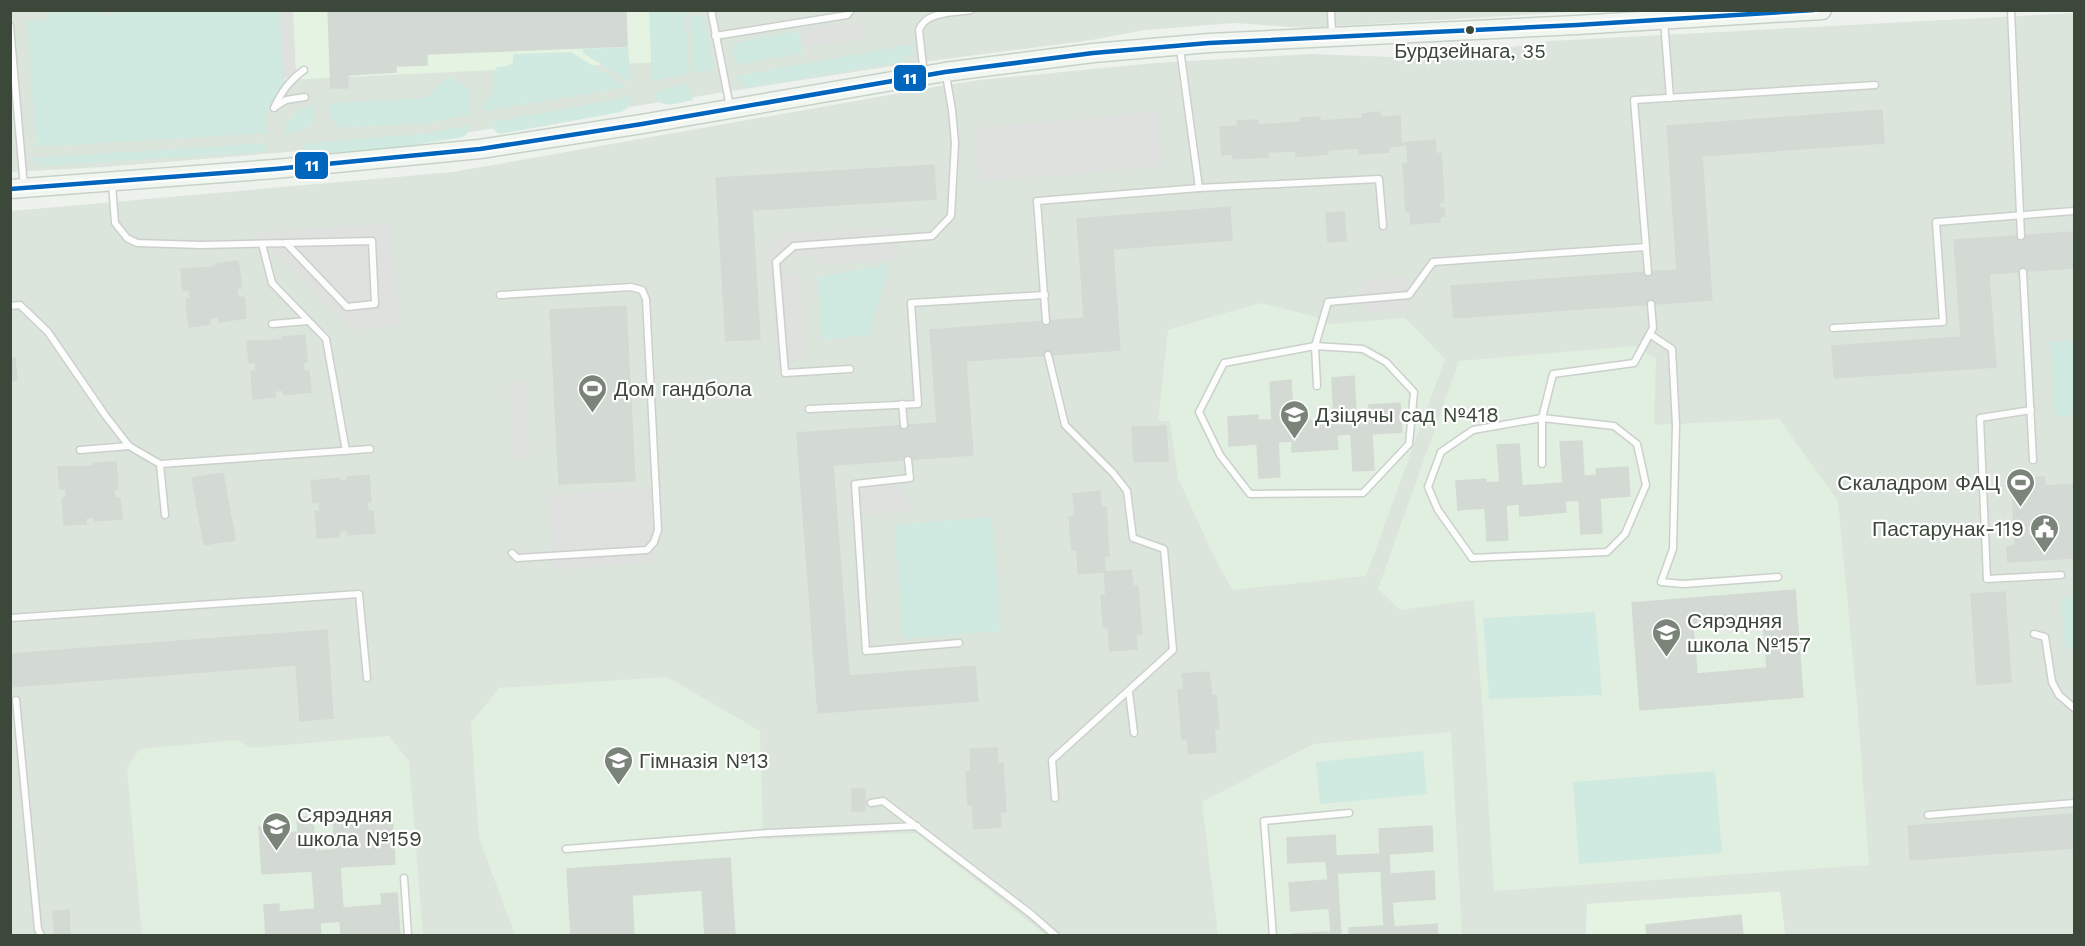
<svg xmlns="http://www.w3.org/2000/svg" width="2085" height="946" font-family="'Work Sans',sans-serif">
  <rect width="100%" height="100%" fill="#edf2ed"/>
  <g fill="#dce5dc">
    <path d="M11,11h271l4,69 394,-69h908l-283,17 -71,-5 -89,7 -53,10 -200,26 -493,77 -294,24 -94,5z"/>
    <path d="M2074,13v922h-289l-5,-43 -193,12 -1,32h-1575v-725l442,-39 487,-86 40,-6 175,-17 155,-9 83,3 93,-6 64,-10z"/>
  </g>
  <g fill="#e5f3e2">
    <path d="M282,11h398l2,50 -397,19z"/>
    <path d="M1780,892l5,43 -198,1v-32z"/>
  </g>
  <g fill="#e1efe1">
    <path d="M1260,303l53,13 18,8 74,-6 40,41 -79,217 -134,14 -20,-38 -34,-74 -8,-57h-12l10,-91z"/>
    <path d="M1635,346l21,13 -2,66 125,-6 59,82 20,213 11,151 -375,26 -11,-176 -9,-115 -74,10 -22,-21 81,-228z"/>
    <path d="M667,677l93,54 3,108 153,-6 130,102h-531l-36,-97 -8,-115 28,-35z"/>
    <path d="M1451,732l11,203h-244l-16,-133 111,-58z"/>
    <path d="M389,736l20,25 14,174h-281l-15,-168 13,-18 96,-9 16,8z"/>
  </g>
  <g fill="#d0eae1">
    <path d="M53,10l48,1v5l32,-6 146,1 5,71 -18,32 1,19 -231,14 -9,-127 16,1z"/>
    <path d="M649,11h36l4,63 -37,7z"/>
    <path d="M690,15h10l6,10 8,45 -21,3z"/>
    <path d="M794,31l7,6 2,16 -68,12 -2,-20 4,-2z"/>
    <path d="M914,44l-1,7 -10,11 -157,26 -7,-5 -4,-7z"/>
    <path d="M628,47l3,36 -48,-30v-4z"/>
    <path d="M571,52l56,35 -142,24 -2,-8c18,-15 5,-22 14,-36l11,-1 5,-4v-8z"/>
    <path d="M448,77l13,5 8,8v25l-41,8 -88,5 -11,-12v-13l97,-5z"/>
    <path d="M688,83l5,17c-15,3 -35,11 -40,-7z"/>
    <path d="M632,96l-5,13 -6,3 -121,22 -4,-2 -8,-9z"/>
    <path d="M313,104l2,15 -13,12 -17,3 -1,-7c7,-13 15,-18 29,-23z"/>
    <path d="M471,125l-6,11 -7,2 -63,10 -90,7 -2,-7 6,-5 114,-9z"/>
    <path d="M268,143l-2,9 -225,14 -6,-3 -1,-5z"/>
    <path d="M890,264l-21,71 -48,5 -3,-63z"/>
    <path d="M2074,340v75l-19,2 -5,-75z"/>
    <path d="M992,517l9,114 -98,8 -9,-114z"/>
    <path d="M2074,597v49l-9,3 -4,-51z"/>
    <path d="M1595,612l7,83 -113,4 -6,-81z"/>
    <path d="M1423,751l4,43 -107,10 -4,-42z"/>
    <path d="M1715,771l7,82 -143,11 -6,-82z"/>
  </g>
  <g fill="#dee1dd">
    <path d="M281,11h12l3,65 -13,2z"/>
    <path d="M860,21l2,18 -59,8 -3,-17z"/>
    <path d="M1158,112l5,54 -183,16 -5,-54z"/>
    <path d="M390,224l9,101 -46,5 -97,-98z"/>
    <path d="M897,228l1,32 -78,4 -14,-12 -13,2 -7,5v14l15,5 5,78 -29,15 -9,-122 13,-15z"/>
    <path d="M1407,276l4,33 -41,5 -11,-15 7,-18z"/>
    <path d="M525,381l5,77 -16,1 -5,-77z"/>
    <path d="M895,475l16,35 -60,7 -2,-37z"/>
    <path d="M650,487l5,75 -102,8 -5,-75z"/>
  </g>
  <g fill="#d3d9d3" stroke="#d4dad3" stroke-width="1.5" fill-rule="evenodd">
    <path d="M328,10h298l1,36 -200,8v11l-31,1v6l-48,3v13h-17z"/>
    <path d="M1882,110l2,33 -182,13 10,144 -258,18 -3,-32 226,-16 -10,-144z"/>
    <path d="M1380,112v5l20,-1 1,27 34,-3 1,14 5,-1 3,49h-5l1,6h4l1,8 -5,1v5l-29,2 -1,-13 -4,1 -3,-48h5l-1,-19 -19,2 1,5 -30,2v-6l-31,2v4l-32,3v-6l-28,1v5l-35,2v-5l-11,1 -2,-28 18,-1 -1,-5 21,-1v5l43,-3v-4l19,-1v4l43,-3 -1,-4z"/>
    <path d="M934,165l2,34 -184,11 8,129 -34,2 -10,-163z"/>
    <path d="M1230,207l2,33 -119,9 7,101 -154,11 7,94 -140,10 16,211 126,-10 3,35 -160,12 -21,-280 140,-10 -7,-93 154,-12 -7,-99z"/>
    <path d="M1344,212l2,29 -18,1 -2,-29z"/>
    <path d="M2074,232v36l-85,6 7,93 -162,11 -2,-32 129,-9 -7,-97z"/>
    <path d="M238,261l4,27 -5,1 1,9 6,-1 2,21 -27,4 -1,-5 -8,1v6l-21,3 -3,-28h4l-1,-9 -6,1 -2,-22 35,-2v-3z"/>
    <path d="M626,306l9,175 -76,3 -9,-174z"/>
    <path d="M305,335l2,27 -4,1 1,8h5l2,21 -27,3 -1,-5 -8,1v6l-22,2 -2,-28h5l-1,-9 -6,1 -2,-22 36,-1 -1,-3z"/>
    <path d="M15,358l2,22 -7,1v-22z"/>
    <path d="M1354,376l2,37h13v-8l31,-2 2,29 -30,2 2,36 -21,1 -2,-37 -14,1 1,14 -46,3v-11l-14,1 2,35 -21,1 -2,-34 -28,2 -1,-29 30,-2v5h14l-2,-38 21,-2 2,42 41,-3 -2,-41z"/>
    <path d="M1166,426l2,35 -34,1 -2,-35z"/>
    <path d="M1582,441l2,35 13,-1 -1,-6 32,-2 2,29 -30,2 2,35 -21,1 -2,-34 -14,1 1,11 -46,4 -1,-12 -13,1 2,35 -21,1 -2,-33 -27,2 -2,-29 30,-2v4l14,-1 -3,-37 22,-1 3,42 41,-3 -3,-41z"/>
    <path d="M116,462l2,27h-4l1,9h5l2,21 -27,2 -1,-4 -8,1v6l-22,1 -2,-27h4v-9h-6l-2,-22 36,-1 -1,-3z"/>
    <path d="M223,473l12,67 -31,5 -12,-67z"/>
    <path d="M369,475l2,27 -4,1 1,8h5l2,22 -27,2 -1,-5 -8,1v6l-22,1 -2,-27h5l-1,-9 -6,1 -2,-22 28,-3v3l8,-1v-3z"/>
    <path d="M2044,477l1,9 29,-2v74l-66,4 -1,-15 8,-1 -3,-59 15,-1 -1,-8z"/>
    <path d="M1100,491l1,17 5,-1 3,49h-5l1,16 26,-2 2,16h5l4,48 -6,1 1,14 -27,2 -2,-24h-5l-2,-32h5l-2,-23 -26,2 -1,-24h-5l-3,-33 6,-1 -2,-22z"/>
    <path d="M1795,590l8,107 -163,13 -8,-107zM1763,621l4,47 -70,6 -4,-48z"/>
    <path d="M2005,592l6,90 -34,3 -6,-91z"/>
    <path d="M327,630l6,88 -33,3 -4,-56 -286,22v-33z"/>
    <path d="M1209,672l3,24 4,-1 3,34h-5l2,23 -27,2 -2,-16 -5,1 -4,-49h6l-2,-16z"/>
    <path d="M997,748l1,15h5l3,49h-6l1,15 -27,2 -2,-24h-4l-2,-33 5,-1 -1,-22z"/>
    <rect x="852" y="789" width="13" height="22"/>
    <path d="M351,813l1,13 25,-2 -1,-8 16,-1 3,49 -55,3 3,41 39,-3 -1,-11 16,-1 3,43h-59l-1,-15 -20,2 1,13h-55l-2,-31 15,-1v8l36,-3 -3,-38 -50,3 -3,-47h16l1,7 22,-2 -1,-14 16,-2 2,35 20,-1 -2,-36z"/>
    <path d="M2074,814v34l-164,12 -2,-34z"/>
    <path d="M1432,826l1,25 -44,3 1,20 44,-3 1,28 -43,3 2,25 43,-3 1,12h-89v-8l35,-2 -3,-55 -44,2 4,63h-48v-2l38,-2 -2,-24 -38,3 -2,-28 39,-3 -2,-19 -38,2 -1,-25 48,-3 1,21 44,-2 -1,-25z"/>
    <path d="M730,858l5,78h-30l-3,-46 -70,5 2,41h-63l-4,-67z"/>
    <path d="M69,910l1,26h-15l-2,-25z"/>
    <path d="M1741,915l2,21h-96l-1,-11z"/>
  </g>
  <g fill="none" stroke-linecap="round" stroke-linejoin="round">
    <defs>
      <g id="lane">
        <path d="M711,10l19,97"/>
        <path d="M1331,10l1,24"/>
        <path d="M2011,10l10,226"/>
        <path d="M1664,21l6,77"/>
        <path d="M10,26l14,161"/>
        <path d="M715,36l132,-21 4,-5"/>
        <path d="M1180,49l19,139"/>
        <path d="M924,75l-5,-45c7,-19 34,-17 52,-20"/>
        <path d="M275,107l11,-7 19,-3"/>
        <path d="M274,108c8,-17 15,-27 30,-38"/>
        <path d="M112,184l3,39 12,15 10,5 64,2 171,-4 3,63 -28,3 -61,-64"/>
        <path d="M262,244l10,39 54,56 20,112"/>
        <path d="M1648,272l-14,-172 241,-15"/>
        <path d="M2023,272l10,188"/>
        <path d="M500,295l131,-8 11,3 4,9 12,231 -4,12 -7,8 -130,8 -5,-5"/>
        <path d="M10,306l10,-1 28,27 57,83 24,31 31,18 210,-15"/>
        <path d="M1046,321l-9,-120 162,-13 180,-9 4,47"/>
        <path d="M272,324l36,-3"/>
        <path d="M1833,328l110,-6 -7,-100 138,-11"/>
        <path d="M1651,335l21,14 4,76 -3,124 -12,33 22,2 95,-7"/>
        <path d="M1315,346l48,3 23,13 28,30 -5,52 -46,49 -113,1 -30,-39 -21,-43 25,-49z"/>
        <path d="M1048,355l17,70 48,48 14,18 6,47 31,11 9,101 -121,110 3,38"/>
        <path d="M850,369l-65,4 -9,-111 18,-16 138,-10 19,-20 4,-73 -3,-33 -6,-35"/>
        <path d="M1317,386l-2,-40 13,-44 81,-7 24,-33 213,-15"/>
        <path d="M902,404l2,21"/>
        <path d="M809,409l109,-5 -7,-101 134,-8"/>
        <path d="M2031,410l-51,8 7,161 74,-4"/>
        <path d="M1542,418l72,8 23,18 9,41 -21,49 -18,18 -135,6 -34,-48 -10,-23 13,-35 32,-22z"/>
        <path d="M80,450l49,-4"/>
        <path d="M908,460l2,18 -55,6 11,167 93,-8"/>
        <path d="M160,464l5,51"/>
        <path d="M1542,464v-46l11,-44 81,-11 19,-35 -2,-24"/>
        <path d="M10,618l349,-24 8,84"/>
        <path d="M2034,634l11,3 7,45 7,13 15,13"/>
        <path d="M1129,692l5,41"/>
        <path d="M16,700l22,229 3,7"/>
        <path d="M871,803l12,-2 148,113 25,22"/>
        <path d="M1928,815l146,-12"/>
        <path d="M566,849l202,-16 149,-7"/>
        <path d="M404,878l4,58"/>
        <path d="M1273,936l-9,-115 85,-8"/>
      </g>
      <path id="secondary" d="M10,189l265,-20 205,-20 162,-25 303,-52 148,-19 116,-10 368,-18 245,-15"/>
    </defs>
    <use href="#lane" stroke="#cbd0cb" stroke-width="9"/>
    <use href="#secondary" stroke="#c7d2c7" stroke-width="21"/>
    <use href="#lane" stroke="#fcfdfc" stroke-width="6"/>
    <use href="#secondary" stroke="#f1f6f1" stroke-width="18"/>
    <defs>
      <path id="bus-1" d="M10,189l265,-20 205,-20 162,-25 303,-52 148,-19 116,-10 368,-18 237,-15"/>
    </defs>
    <use href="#bus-1" stroke="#fff" stroke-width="9"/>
    <use href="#bus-1" stroke="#0065bd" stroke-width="4.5"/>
  </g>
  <defs>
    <symbol id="stadium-pin" viewBox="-11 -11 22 30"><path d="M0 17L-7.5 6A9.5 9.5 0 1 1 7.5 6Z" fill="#7a8479" stroke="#fff"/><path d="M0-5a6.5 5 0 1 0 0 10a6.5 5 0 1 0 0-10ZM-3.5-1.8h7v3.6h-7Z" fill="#fff"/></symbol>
    <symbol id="school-pin" viewBox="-11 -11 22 30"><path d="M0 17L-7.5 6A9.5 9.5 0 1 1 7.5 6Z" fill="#7a8479" stroke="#fff"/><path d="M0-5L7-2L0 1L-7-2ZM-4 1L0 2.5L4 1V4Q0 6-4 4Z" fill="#fff"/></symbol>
    <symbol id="civic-pin" viewBox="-11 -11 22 30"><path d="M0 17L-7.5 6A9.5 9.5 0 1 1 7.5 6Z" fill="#7a8479" stroke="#fff"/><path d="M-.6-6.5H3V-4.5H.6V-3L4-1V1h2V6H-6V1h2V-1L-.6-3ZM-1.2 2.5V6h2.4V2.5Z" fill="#fff"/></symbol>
  </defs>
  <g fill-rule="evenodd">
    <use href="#stadium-pin" x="576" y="372" width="33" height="45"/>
    <use href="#school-pin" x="1278" y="398" width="33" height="45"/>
    <use href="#stadium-pin" x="2004" y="466" width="33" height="45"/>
    <use href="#civic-pin" x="2028" y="512" width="33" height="45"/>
    <use href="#school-pin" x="1650" y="616" width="33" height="45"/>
    <use href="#school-pin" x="602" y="744" width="33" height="45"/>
    <use href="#school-pin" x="260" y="810" width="33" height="45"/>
  </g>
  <circle fill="#3c483a" stroke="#fff" stroke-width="2" cx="1470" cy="30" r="5"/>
  <g text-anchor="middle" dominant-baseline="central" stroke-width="4.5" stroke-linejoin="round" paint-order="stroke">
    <g font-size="20" fill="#3c483a" stroke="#fff">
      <text x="1470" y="51">Бурдзейнага, 35</text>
    </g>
    <g font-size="21" fill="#3c483a" stroke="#fff" text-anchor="start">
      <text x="614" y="388">Дом гандбола</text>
      <text x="1315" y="414">Дзіцячы сад №418</text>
      <text x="2000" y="482" text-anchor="end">Скаладром ФАЦ</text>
      <text x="2024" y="528" text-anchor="end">Пастарунак-119</text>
      <text x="1687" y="620">Сярэдняя<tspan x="1687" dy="24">школа №157</tspan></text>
      <text x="639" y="760">Гімназія №13</text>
      <text x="297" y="814">Сярэдняя<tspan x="297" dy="24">школа №159</tspan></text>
    </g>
  </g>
  <g stroke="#fff" stroke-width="2">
    <rect x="893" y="64" width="34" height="28" rx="6" fill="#0065bd"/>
    <rect x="294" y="151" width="35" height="29" rx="6" fill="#0065bd"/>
  </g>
  <g font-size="16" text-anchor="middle" font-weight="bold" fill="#fff">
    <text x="910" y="84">11</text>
    <text x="312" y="171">11</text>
  </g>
  <rect width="2085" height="946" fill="none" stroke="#3c483a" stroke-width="24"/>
</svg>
